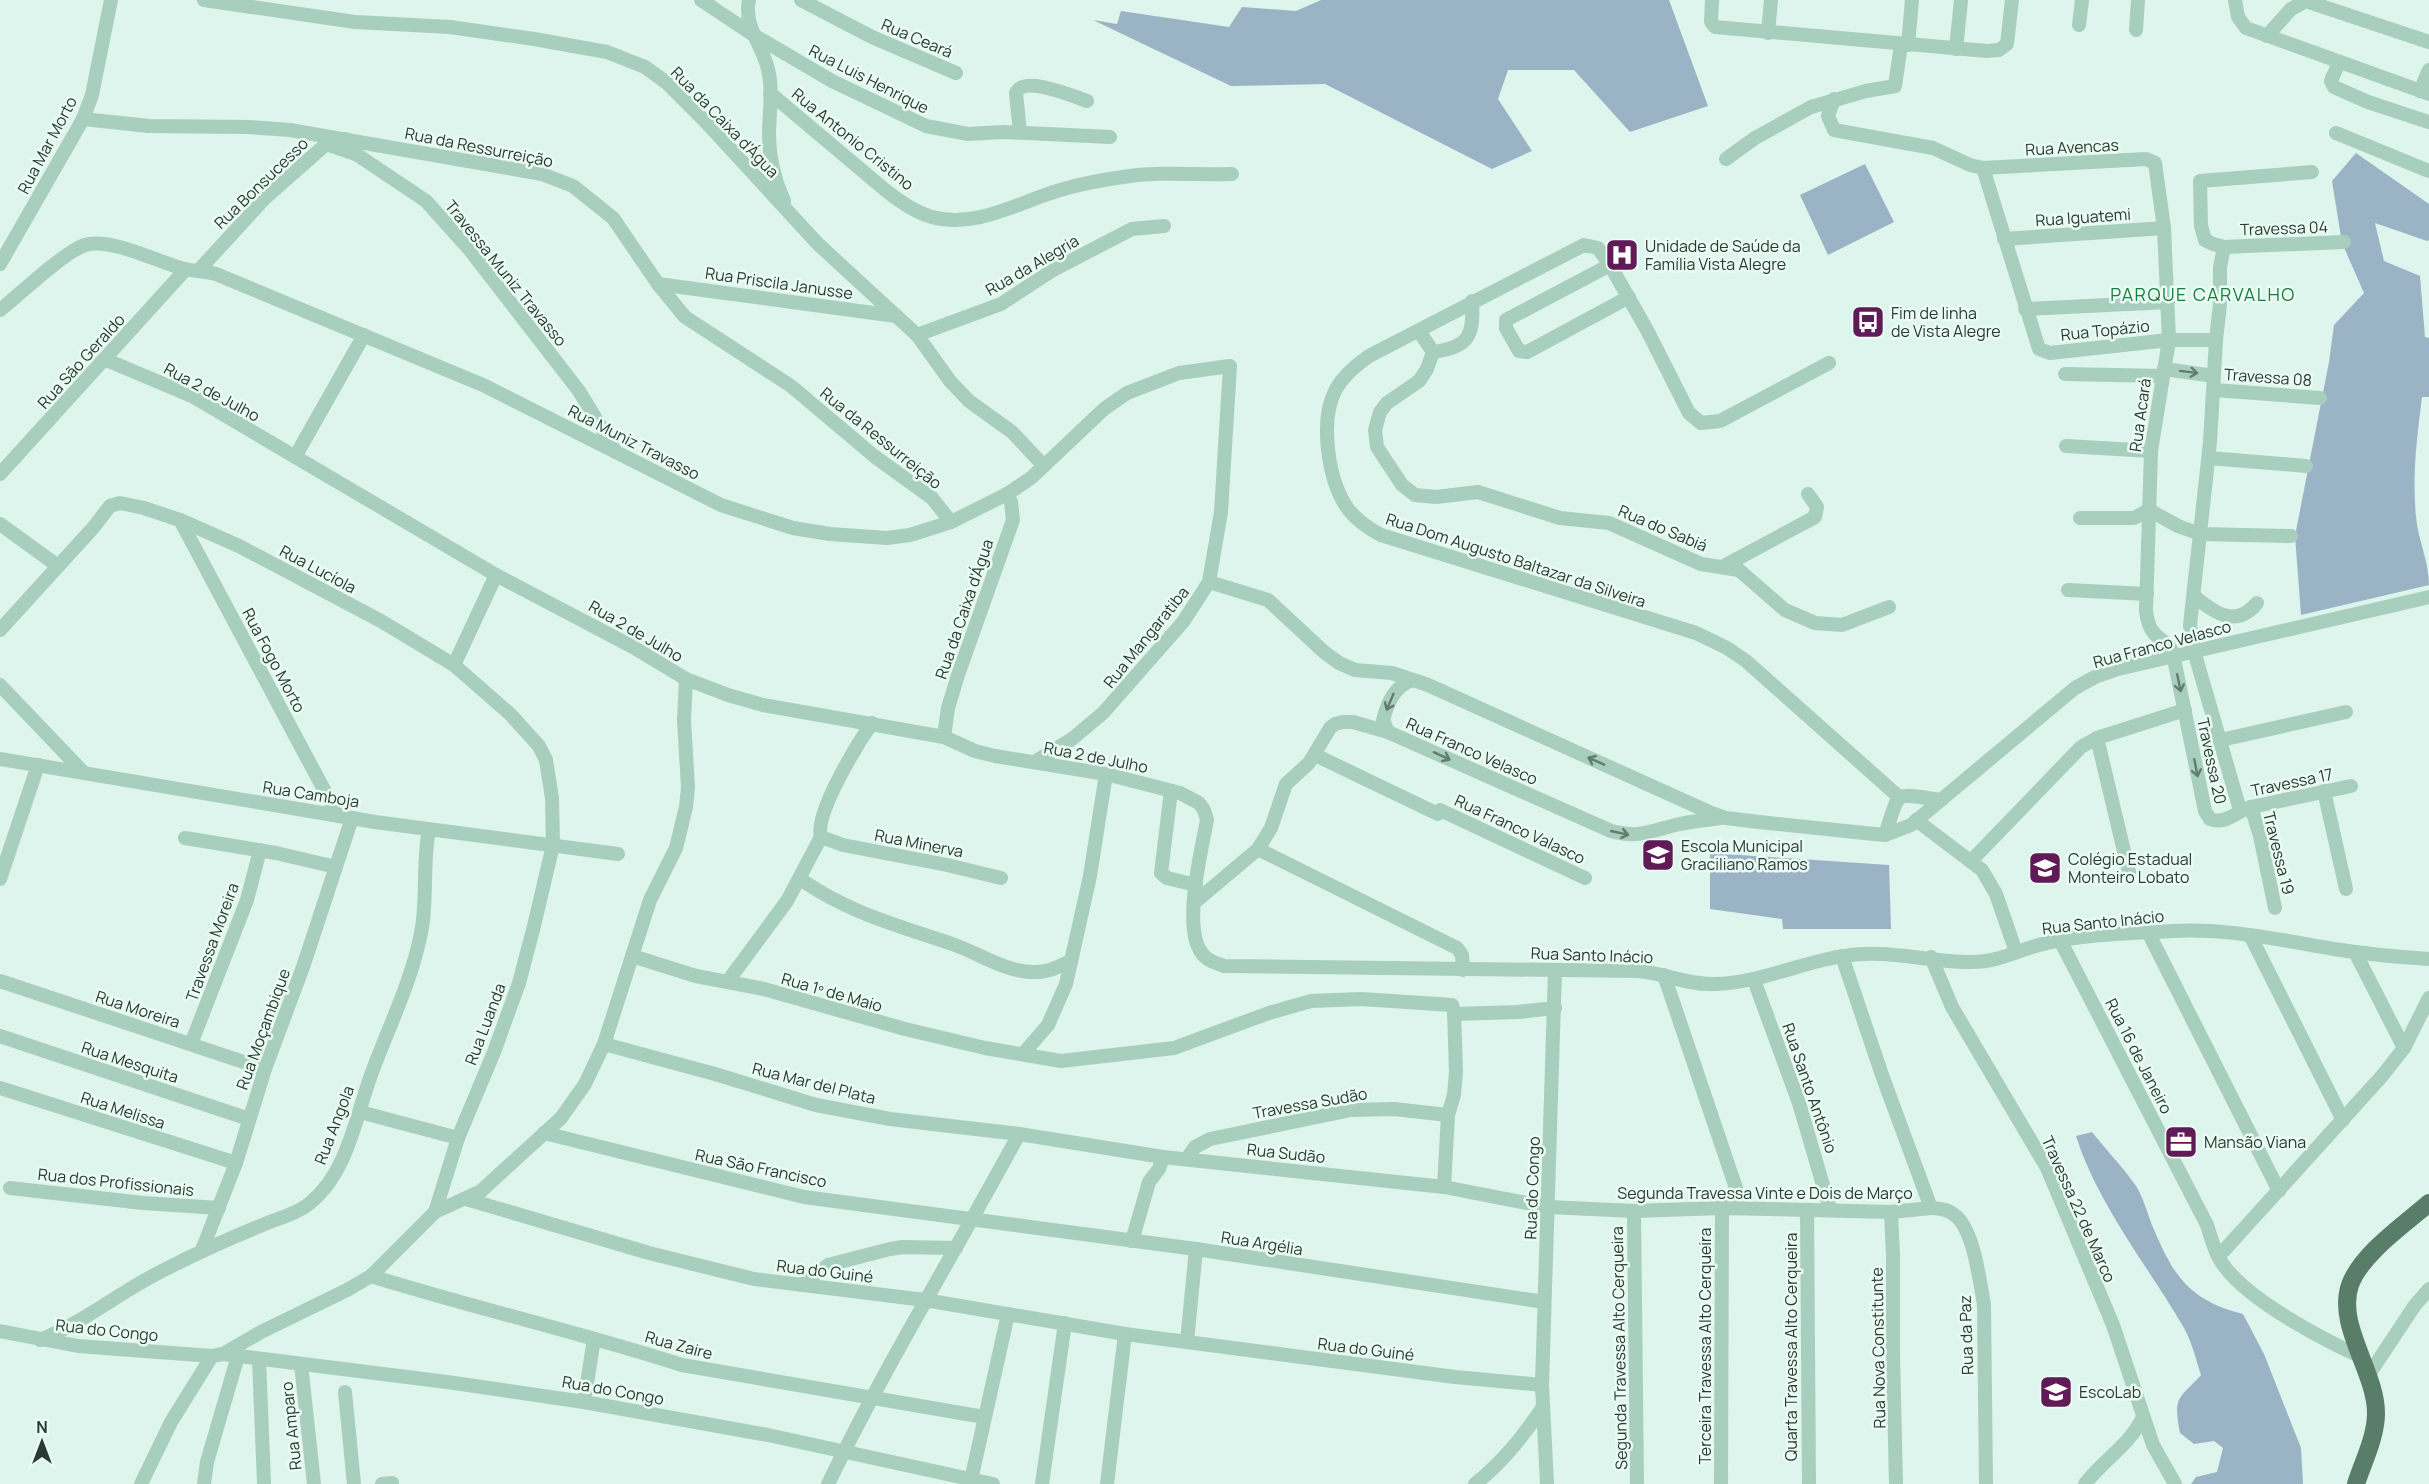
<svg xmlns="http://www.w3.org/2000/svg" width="2429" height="1484" font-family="Manrope,sans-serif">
  <rect width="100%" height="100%" fill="#ddf5ec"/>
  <g fill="#9bb4c5">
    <path d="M1321,0h348l39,106 -78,26 -56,-62h-66l-10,29 34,52 -40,18 -167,-85 -94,2 -138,-66 24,4 4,-13 108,16 13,-20 54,4z"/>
    <path d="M2356,153l73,51v36l-2,1 -52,-18 9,38 36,15 5,61 4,1v59h-7c-5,40 -10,79 -6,120 2,23 13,44 13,68l-128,30 -6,-79 34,-174 5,-37 30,-32 -22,-50 -10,-62z"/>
    <path d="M1865,164l29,58 -66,33 -28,-60z"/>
    <path d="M1710,853l179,12 2,64h-108l-1,-10 -72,-10z"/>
    <path d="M2092,1132c14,18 31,35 44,54 7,11 11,26 16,39 21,50 36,75 91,89l21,40 37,94 2,36h-112l5,-7 21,-5 6,-24 -9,-7 -20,3 -14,-11c-7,-37 -2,-33 21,-58 -5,-15 -9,-33 -17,-47 -36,-62 -86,-123 -108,-192z"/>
  </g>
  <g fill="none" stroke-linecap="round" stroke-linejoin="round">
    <g stroke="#a8cebd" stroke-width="14">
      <path d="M204,0l151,22 95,5 84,12 73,13 38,15 22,16 37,37 114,124 99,91 33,46 19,20 43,31 32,34"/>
      <path d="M701,0l51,34 80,47 94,45 42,8 35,-2 107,5"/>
      <path d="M749,0c-6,29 16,47 20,74 4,19 0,40 0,60 0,23 5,45 15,67"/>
      <path d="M801,0l71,37 84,36"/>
      <path d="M1712,0l-1,22 4,5 272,24 12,-1 8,-6 5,-44"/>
      <path d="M2235,0l3,17 8,11 183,66"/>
      <path d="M2079,25l3,-25"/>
      <path d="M2136,30l2,-30"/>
      <path d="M1768,33l3,-33"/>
      <path d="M2267,36l24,-27 15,-8 123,41"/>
      <path d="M1908,45l4,-45"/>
      <path d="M1956,49l5,-49"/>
      <path d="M2339,62l-8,19 3,6 34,15 61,20"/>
      <path d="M2420,91l9,-21"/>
      <path d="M770,93l114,96c14,11 30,23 48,28 44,12 87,-15 128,-27 20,-6 42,-10 63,-13 36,-6 73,-2 109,-3"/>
      <path d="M1834,99l-6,17 6,14 99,18 37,17 13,3 163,-9 9,4 9,65 5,112 -18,111 -5,160c4,33 21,24 27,43l32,157 5,8c16,6 27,-8 41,-12l100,-21"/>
      <path d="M83,119l66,7 100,1 41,3 252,44 31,12 40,32 45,66 27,33 106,69 83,70 58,42 19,24"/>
      <path d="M1020,132l-4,-39c8,-18 56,3 71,8"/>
      <path d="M2336,133l93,38"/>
      <path d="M346,139l10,15 70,47 43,48 110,142 37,61"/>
      <path d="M1726,159l29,-21 56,-31 55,-16 29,-5 6,-41"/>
      <path d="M1983,168l56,181 11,4 119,-13h47"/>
      <path d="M2312,172l-112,9 1,45 4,14 8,4 11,3 120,-5"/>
      <path d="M2004,239l160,-11"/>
      <path d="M2224,247l-4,20v37l-4,36 -6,102 -20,183 4,26 46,159"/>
      <path d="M0,264l83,-145 9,-24 19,-95"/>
      <path d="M1610,265l-104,55v8l13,23 8,1 102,-55"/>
      <path d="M199,270l66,-72 59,-52 5,-1 27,9"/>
      <path d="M658,284l238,32"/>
      <path d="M2025,309l143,-7"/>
      <path d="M0,310c19,-15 64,-58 85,-65 25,-8 73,17 99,24 10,2 21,2 32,5l267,111 238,120 72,23 37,6 57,4 23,-3 41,-13 56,-28 24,-16 73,-69 23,-16 52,-20 51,-7 -9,146 -12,70 -26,40 -80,91 -31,26 -36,22"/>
      <path d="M1419,331l14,21 -6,17 -8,12 -32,22 -7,9 -5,18 2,17 25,38 13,10 21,2 42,-5 82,26 49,5 92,41 38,6 46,40 30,13 27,2 47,-18"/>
      <path d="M917,335l84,-31 52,-34 79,-41 32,-3"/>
      <path d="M1433,352c36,-5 41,-16 39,-51"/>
      <path d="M104,359l88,37 304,179 137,72 53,32 42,16 35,10 181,32 31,14 20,5 111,18 74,19 19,10 5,7 3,10c-6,32 -24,105 -6,132 5,8 14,11 23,14l414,5c26,2 49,14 76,13 52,-1 98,-28 150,-30 40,-2 85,12 122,7 21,-3 40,-14 61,-18 40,-9 84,-10 126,-12 54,-3 108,9 161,18 32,5 64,8 95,10"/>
      <path d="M1829,363l-109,58 -19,2 -12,-10 -42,-83 -37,-65 -12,-17 -14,-3 -215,111c-13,9 -25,19 -33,33 -17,31 -8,92 12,120 9,12 20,19 33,26l315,98 31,15 19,13 153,136"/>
      <path d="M2164,369l50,7"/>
      <path d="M2065,374l98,2"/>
      <path d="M2214,390l106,8"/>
      <path d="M2066,446l85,5"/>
      <path d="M295,457l69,-122"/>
      <path d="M2209,458l97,8"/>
      <path d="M0,474l186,-205"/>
      <path d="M2080,518h54l15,-8 29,16 22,8 91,2"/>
      <path d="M180,520l158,296"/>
      <path d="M0,524l58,42"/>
      <path d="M1724,566l91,-49 2,-10 -9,-13"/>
      <path d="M1209,582l59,18 56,52 15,11 16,7 37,3 36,12 281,127 17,6 33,4 115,12 11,1 26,-10 164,-137 20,-11 23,-8 311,-72"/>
      <path d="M2068,590l79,4"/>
      <path d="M2194,596c19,16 42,33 63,7"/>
      <path d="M0,630l93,-102 17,-22 10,-3 24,5 36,12 59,26 142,75 73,44 56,49 29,32 7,14 6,38 1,47 -19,81 -15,57 -25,69 -36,86 -23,74"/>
      <path d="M454,665l42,-90"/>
      <path d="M0,685l84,88"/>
      <path d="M872,723c-14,20 -58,91 -51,114l22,8 104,20 54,13"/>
      <path d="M1388,732l-5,-12c5,-18 11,-33 29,-40"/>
      <path d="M944,737l4,-29 10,-33 55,-155 -2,-18 -4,-8"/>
      <path d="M2097,738l32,134"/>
      <path d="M2221,740l125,-28"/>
      <path d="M1315,755l123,59"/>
      <path d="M0,759l375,63 243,32"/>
      <path d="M1171,791l-10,82 6,5 29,7"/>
      <path d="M2324,791l22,98"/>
      <path d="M2251,807l9,29 15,72"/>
      <path d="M1440,810l145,68"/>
      <path d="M1916,820l66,50 14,24 20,58"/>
      <path d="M1885,835c16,-46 6,-42 56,-35"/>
      <path d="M185,838l91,15 60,14"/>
      <path d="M1258,849l199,99 5,7 1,15"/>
      <path d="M1971,861l110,-114 16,-9 88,-28"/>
      <path d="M0,879l38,-114"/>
      <path d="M800,879c51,35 97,46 155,66 25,9 49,26 77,27 15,1 26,-5 39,-11"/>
      <path d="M1194,903l64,-54 13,-21 15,-44 23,-21 21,-35 5,-4 8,-2h10l35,10 223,99c28,8 42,-1 69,-7 13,-3 27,-4 41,-6"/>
      <path d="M2148,932l131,259"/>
      <path d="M2250,935l93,185"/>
      <path d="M2060,940l147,285c4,12 7,25 13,35 23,38 101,78 141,97"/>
      <path d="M2355,952l49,96"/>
      <path d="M632,956l64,20 68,13 141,40 80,19 76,13 113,-13 95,-35 42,-12 50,-2 91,6 2,6 2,61 -2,23 -6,20 -4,72"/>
      <path d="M1931,957l21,50 95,161 66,157 40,120 22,39"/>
      <path d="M1664,975l72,213 -3,12 -11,8 -1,276"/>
      <path d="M1754,980l45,123 31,106"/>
      <path d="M0,981l265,88"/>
      <path d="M728,981l59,-80 34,-64"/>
      <path d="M1454,1014l64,-2 37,-4"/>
      <path d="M0,1036l249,83"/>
      <path d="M191,1044l56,-144 13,-50"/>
      <path d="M604,1044l111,30 101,31 74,14 129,15 144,23 281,30 104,20 86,4 88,-3 169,4 40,-4 -49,-133 -40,-119"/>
      <path d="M1023,1054l25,-29 18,-41 24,-108 16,-102"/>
      <path d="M0,1088l236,75"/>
      <path d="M360,1112l98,26"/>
      <path d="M544,1133l260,64 392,52 348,53"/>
      <path d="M1187,1158l8,-11 15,-8 141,-29 43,-1 54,6"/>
      <path d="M10,1188l133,15 76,5"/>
      <path d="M466,1199l183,54 105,26 171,21 200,34 330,43 87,8"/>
      <path d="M1931,1208c9,0 19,2 26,9 17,16 23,65 27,88l2,179"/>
      <path d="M1807,1210l2,274"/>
      <path d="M1634,1211l3,273"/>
      <path d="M1891,1212l2,43v99l3,130"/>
      <path d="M1132,1241l17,-59 10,-13 4,-12"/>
      <path d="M202,1250l34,-87 29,-94 38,-102 49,-149"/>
      <path d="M2219,1256l163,-180 22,-28 25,-50"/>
      <path d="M371,1276c103,32 208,56 311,89l302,52"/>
      <path d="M801,1285l27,-20 62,-16 13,-2 53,1"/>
      <path d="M0,1331l78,15 134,10"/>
      <path d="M40,1340c45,-18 82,-50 126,-71 31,-16 62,-30 94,-43 16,-7 37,-12 50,-23 37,-30 45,-83 60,-125 17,-48 41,-94 51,-145 7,-34 1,-69 8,-103"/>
      <path d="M1187,1342l9,-93"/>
      <path d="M223,1354l38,-22 86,-42 24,-14 64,-64 46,-21 80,-73 24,-34 19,-40 46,-144 26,-52 10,-41 2,-20 -4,-67 2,-41"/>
      <path d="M259,1359l5,125"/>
      <path d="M301,1364l13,120"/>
      <path d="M2368,1376l47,-71 14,-16"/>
      <path d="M345,1392l9,92"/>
      <path d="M584,1402l10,-63"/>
      <path d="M971,1480l37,-166"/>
      <path d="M141,1484l30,-62 41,-66 11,-2 224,28 137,20 184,33 225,49"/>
      <path d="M204,1484l3,-22 31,-106"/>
      <path d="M382,1484l10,-1"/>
      <path d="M828,1484c58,-120 128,-233 191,-350"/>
      <path d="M1042,1484l23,-161"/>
      <path d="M1107,1484l18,-150"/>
      <path d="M1475,1484c28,-22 48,-48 68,-77"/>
      <path d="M1547,1484l-5,-99 13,-415"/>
      <path d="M2085,1484c18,-24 45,-39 58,-67"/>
    </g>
    <path stroke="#587d68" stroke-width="18" d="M2356,1484c7,-22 20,-47 20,-71 0,-41 -40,-88 -26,-128 11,-31 55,-61 79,-82"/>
  </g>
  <defs><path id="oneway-shaft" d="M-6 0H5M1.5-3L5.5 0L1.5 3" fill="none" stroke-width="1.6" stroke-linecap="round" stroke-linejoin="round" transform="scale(1.5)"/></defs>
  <g stroke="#627d6f">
    <use href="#oneway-shaft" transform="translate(2189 372) rotate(7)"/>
    <use href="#oneway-shaft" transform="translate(2179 683) rotate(78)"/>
    <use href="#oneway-shaft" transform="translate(1390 702) rotate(113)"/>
    <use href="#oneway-shaft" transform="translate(1442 756) rotate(25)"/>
    <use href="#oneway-shaft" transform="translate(1596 761) rotate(-156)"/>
    <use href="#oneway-shaft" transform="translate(2196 768) rotate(79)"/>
    <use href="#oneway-shaft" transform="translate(1620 833) rotate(13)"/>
  </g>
  <defs>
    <symbol id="hospital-square" viewBox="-11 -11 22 22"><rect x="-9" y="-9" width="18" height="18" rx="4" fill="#601a55" stroke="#eafbf5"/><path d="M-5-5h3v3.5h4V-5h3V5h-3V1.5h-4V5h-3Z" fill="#fff"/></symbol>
    <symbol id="bus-square" viewBox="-11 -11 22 22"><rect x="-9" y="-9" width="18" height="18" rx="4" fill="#601a55" stroke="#eafbf5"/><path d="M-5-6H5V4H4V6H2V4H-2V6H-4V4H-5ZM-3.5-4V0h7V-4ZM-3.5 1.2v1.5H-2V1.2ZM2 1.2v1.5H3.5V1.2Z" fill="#fff"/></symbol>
    <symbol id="school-square" viewBox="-11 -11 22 22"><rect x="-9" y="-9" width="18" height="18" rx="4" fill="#601a55" stroke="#eafbf5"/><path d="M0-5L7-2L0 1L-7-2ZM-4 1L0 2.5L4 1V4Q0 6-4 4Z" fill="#fff"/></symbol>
    <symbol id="office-square" viewBox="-11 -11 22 22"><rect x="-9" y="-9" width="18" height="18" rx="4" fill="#601a55" stroke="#eafbf5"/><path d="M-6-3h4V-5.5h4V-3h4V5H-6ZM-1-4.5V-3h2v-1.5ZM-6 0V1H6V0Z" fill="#fff"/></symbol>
    <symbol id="university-square" viewBox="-11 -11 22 22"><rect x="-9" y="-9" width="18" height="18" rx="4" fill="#601a55" stroke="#eafbf5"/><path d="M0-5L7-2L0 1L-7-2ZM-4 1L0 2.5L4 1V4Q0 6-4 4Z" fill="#fff"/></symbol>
  </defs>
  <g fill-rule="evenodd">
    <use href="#hospital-square" x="1603" y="236" width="38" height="38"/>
    <use href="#bus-square" x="1849" y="303" width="38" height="38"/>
    <use href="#school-square" x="1639" y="836" width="38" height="38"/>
    <use href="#school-square" x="2026" y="849" width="38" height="38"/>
    <use href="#office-square" x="2162" y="1123" width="38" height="38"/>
    <use href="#university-square" x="2037" y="1373" width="38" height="38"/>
  </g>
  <g text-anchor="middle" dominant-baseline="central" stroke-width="5" stroke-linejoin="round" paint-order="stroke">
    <g font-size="16" fill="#293a30" stroke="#eafbf5">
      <text transform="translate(917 38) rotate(23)">Rua Ceará</text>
      <text transform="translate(869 79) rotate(27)">Rua Luis Henrique</text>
      <text transform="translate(725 122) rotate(46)">Rua da Caixa d'Água</text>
      <text transform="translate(853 139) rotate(39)">Rua Antonio Cristino</text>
      <text transform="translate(47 145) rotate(-62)">Rua Mar Morto</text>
      <text transform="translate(479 147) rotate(11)">Rua da Ressurreição</text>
      <text transform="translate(2072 147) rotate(-3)">Rua Avencas</text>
      <text transform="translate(261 183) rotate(-44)">Rua Bonsucesso</text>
      <text transform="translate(2083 217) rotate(-4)">Rua Iguatemi</text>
      <text transform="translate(2284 228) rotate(-2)">Travessa 04</text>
      <text transform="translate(1032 265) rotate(-30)">Rua da Alegria</text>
      <text transform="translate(506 273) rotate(51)">Travessa Muniz Travasso</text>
      <text transform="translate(779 283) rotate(8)">Rua Priscila Janusse</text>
      <text transform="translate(2105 330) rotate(-6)">Rua Topázio</text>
      <text transform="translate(81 361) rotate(-48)">Rua São Geraldo</text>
      <text transform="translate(2268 377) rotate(4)">Travessa 08</text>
      <text transform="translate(212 392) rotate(28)">Rua 2 de Julho</text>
      <text transform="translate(2140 415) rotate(-82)">Rua Acará</text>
      <text transform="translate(881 438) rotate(39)">Rua da Ressurreição</text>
      <text transform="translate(634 442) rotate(27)">Rua Muniz Travasso</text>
      <text transform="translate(1663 528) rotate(23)">Rua do Sabiá</text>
      <text transform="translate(1516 560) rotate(18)">Rua Dom Augusto Baltazar da Silveira</text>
      <text transform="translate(318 569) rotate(28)">Rua Lucíola</text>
      <text transform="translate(964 609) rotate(-71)">Rua da Caixa d'Água</text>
      <text transform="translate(636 631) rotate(30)">Rua 2 de Julho</text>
      <text transform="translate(1146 637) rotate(-51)">Rua Mangaratiba</text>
      <text transform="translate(2162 644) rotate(-15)">Rua Franco Velasco</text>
      <text transform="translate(274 660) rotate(62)">Rua Fogo Morto</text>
      <text transform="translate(1472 751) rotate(24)">Rua Franco Velasco</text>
      <text transform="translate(1096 757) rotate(11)">Rua 2 de Julho</text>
      <text transform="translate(2212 761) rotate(78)">Travessa 20</text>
      <text transform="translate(2292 782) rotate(-12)">Travessa 17</text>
      <text transform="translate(311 794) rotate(9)">Rua Camboja</text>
      <text transform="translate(1520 829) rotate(25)">Rua Franco Valasco</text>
      <text transform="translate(919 843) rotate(11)">Rua Minerva</text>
      <text transform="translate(2279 853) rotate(76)">Travessa 19</text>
      <text transform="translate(2103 922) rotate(-6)">Rua Santo Inácio</text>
      <text transform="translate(212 942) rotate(-70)">Travessa Moreira</text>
      <text transform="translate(1592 955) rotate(2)">Rua Santo Inácio</text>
      <text transform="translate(832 992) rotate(16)">Rua 1º de Maio</text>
      <text transform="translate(138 1009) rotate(18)">Rua Moreira</text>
      <text transform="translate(485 1024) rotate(-69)">Rua Luanda</text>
      <text transform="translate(263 1029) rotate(-70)">Rua Moçambique</text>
      <text transform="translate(2139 1056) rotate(63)">Rua 16 de Janeiro</text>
      <text transform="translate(130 1062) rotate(18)">Rua Mesquita</text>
      <text transform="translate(814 1083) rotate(14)">Rua Mar del Plata</text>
      <text transform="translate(1810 1088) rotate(71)">Rua Santo Antônio</text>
      <text transform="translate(1310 1103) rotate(-10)">Travessa Sudão</text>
      <text transform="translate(123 1110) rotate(18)">Rua Melissa</text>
      <text transform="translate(334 1125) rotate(-69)">Rua Angola</text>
      <text transform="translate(1286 1153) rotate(6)">Rua Sudão</text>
      <text transform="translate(761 1168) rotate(12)">Rua São Francisco</text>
      <text transform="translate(116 1182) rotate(6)">Rua dos Profissionais</text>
      <text transform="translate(1532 1188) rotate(-88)">Rua do Congo</text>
      <text x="1765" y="1193">Segunda Travessa Vinte e Dois de Março</text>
      <text transform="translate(2079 1209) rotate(66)">Travessa 22 de Marco</text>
      <text transform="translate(1262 1243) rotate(9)">Rua Argélia</text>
      <text transform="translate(825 1271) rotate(7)">Rua do Guiné</text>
      <text transform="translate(107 1330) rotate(6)">Rua do Congo</text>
      <text transform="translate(1966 1335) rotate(-92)">Rua da Paz</text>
      <text transform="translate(679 1345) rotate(15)">Rua Zaire</text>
      <text transform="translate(1705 1346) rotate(-90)">Terceira Travessa Alto Cerqueira</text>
      <text transform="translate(1791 1347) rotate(-90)">Quarta Travessa Alto Cerqueira</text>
      <text transform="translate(1619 1348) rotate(-91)">Segunda Travessa Alto Cerqueira</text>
      <text transform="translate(1878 1348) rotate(-91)">Rua Nova Constitunte</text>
      <text transform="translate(1366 1349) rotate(7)">Rua do Guiné</text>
      <text transform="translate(613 1390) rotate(10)">Rua do Congo</text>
      <text transform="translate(291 1426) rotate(-96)">Rua Amparo</text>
    </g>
    <g font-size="16" fill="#293a30" stroke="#eafbf5" text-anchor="start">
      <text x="1645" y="246">Unidade de Saúde da<tspan x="1645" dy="18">Família Vista Alegre</tspan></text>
      <text x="1891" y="313">Fim de linha<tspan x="1891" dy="18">de Vista Alegre</tspan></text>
      <text x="1681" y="846">Escola Municipal<tspan x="1681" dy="18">Graciliano Ramos</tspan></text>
      <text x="2068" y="859">Colégio Estadual<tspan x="2068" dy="18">Monteiro Lobato</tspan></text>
      <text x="2204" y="1142">Mansão Viana</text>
      <text x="2079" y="1392">EscoLab</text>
    </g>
    <g font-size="18" letter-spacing="1.5" fill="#197e3a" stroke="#eafbf5">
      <text x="2203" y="294">PARQUE CARVALHO</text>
    </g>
  </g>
  <g transform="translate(42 1442)" stroke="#eafbf5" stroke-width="4.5" paint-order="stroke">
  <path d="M0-4.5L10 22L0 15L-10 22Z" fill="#293a30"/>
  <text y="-9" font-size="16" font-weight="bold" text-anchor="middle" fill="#293a30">N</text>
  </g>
</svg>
